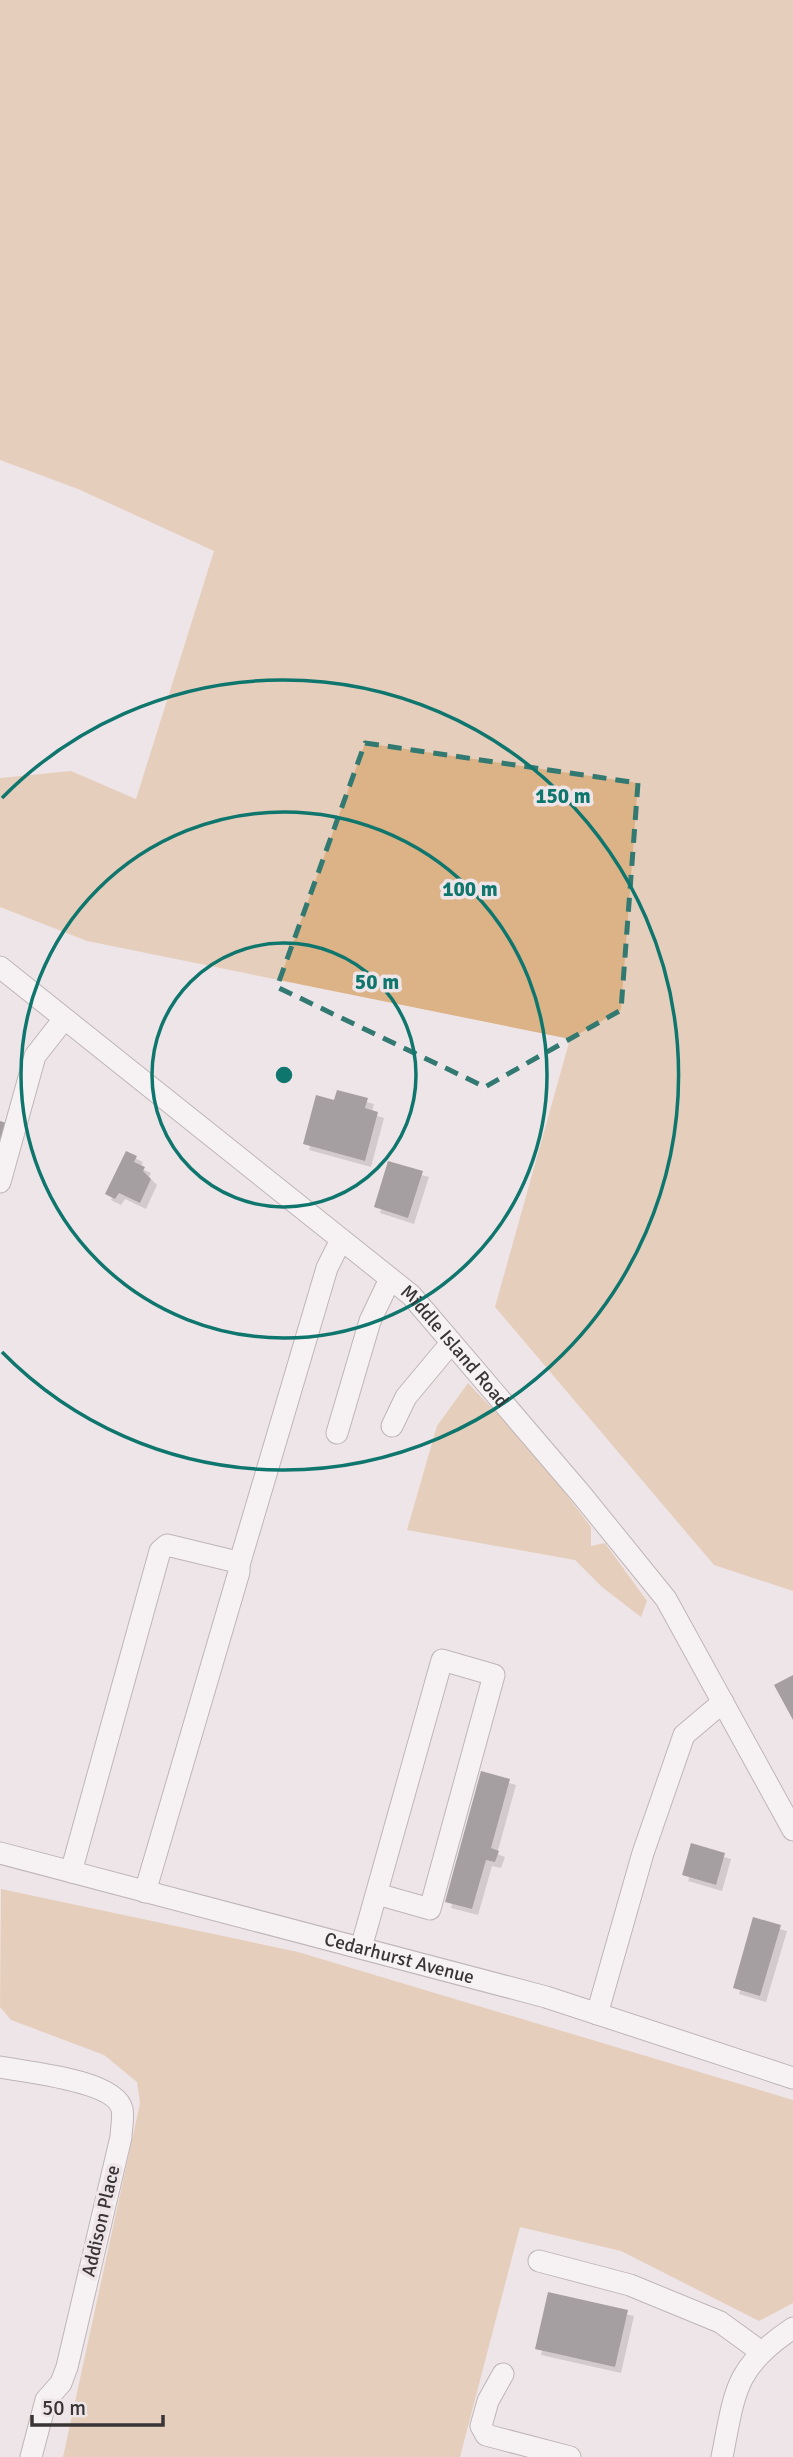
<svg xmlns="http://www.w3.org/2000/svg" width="793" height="2457" font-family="Signika,sans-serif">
  <defs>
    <filter id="shadow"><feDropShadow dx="6" dy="6" stdDeviation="0" flood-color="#0004"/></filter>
  </defs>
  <rect width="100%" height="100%" fill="#eee5e8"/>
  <g fill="#dcb287">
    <path d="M0,0h793v1591l-79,-26 -219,-258 75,-268 -483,-98 -87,-34v-129l71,-7 65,28 78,-248 -136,-62 -78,-29z"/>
    <path d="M468,1383l66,69 57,75v19l14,-3 42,58 -6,16 -39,-30 -27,-27 -168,-30 30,-104z"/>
    <path d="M1,1889l297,63 495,148v203l-34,18 -138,-70 -101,-24 -60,230h-397l77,-354 -3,-21 -33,-27 -93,-35 -11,-13z"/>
  </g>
  <g fill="#4d484d" filter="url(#shadow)">
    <path d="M337,1090l31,8 -3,10 13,4 -13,49 -62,-17 13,-49 18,5z"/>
    <path d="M0,1121l9,3 -9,28z"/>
    <path d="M126,1151l11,5 -3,6 11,5 -2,4 8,8 -11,24 -21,-10 -4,6 -10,-5z"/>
    <path d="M388,1161l35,10 -15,47 -34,-11z"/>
    <path d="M793,1675v45l-19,-35z"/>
    <path d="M481,1771l29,8 -19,69 8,3 -4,11 -9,-2 -14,49 -27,-7z"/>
    <path d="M691,1843l34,10 -9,32 -34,-10z"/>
    <path d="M753,1917l28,8 -21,71 -27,-8z"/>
    <path d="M548,2292l80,18 -13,57 -80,-18z"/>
  </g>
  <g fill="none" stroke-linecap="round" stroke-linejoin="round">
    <defs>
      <g id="minor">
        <path id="s1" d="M0,967l411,328 170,199 85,105 127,231"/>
        <path d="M0,1182l35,-126 29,-37"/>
        <path d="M392,1426l14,-29 45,-54"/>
        <path d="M337,1433l33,-112 20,-42"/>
        <path d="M239,1565l88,-297 14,-28"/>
        <path id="s2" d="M0,1853l546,144 247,81"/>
        <path d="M71,1872l89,-321 7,-6 66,16 6,4v7l-94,320"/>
        <path d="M361,1948l81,-288 52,15 -64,234 -53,-15"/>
        <path d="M597,2014l46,-161 41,-118 39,-33"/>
        <path d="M0,2067c26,5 115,13 122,42 2,8 -1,20 -1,28l-54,230 -6,16 -15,17 -15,57"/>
        <path d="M539,2261l91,24 90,37 40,29"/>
        <path d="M503,2374l-15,27 -7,25 5,9 84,22"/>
        <path d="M722,2457c13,-65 12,-90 71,-129"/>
      </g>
    </defs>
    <use href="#minor" stroke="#847b7e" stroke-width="23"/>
    <use href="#minor" stroke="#fff" stroke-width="21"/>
  </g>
  <path d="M0 0H793V2457H0ZM365,743l273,40 -17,227 -136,77 -208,-100z" fill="#eee5e8" fill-opacity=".55" fill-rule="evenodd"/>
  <path fill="none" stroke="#327971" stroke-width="5" stroke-dasharray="14 9" stroke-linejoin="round" d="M365,743l273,40 -17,227 -136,77 -208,-100z"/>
  <g fill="none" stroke="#0f766e" stroke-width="3.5">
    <circle cx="284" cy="1075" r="132"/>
    <circle cx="284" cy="1075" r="263"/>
    <path d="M2 798A395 395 0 1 1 2 1352"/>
  </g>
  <g text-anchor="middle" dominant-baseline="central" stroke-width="7" stroke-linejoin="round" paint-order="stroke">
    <g font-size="19" fill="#393536" stroke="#eee5e8">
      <text stroke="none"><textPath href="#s1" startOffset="593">Middle Island Road</textPath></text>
      <text stroke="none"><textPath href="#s2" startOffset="413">Cedarhurst Avenue</textPath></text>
      <text transform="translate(101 2221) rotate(-77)">Addison Place</text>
    </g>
  </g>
  <circle cx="284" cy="1075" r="10" fill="#0f766e" stroke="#eee5e8" stroke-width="3.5"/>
  <g font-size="21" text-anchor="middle" font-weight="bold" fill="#0f766e" stroke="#eee5e8" stroke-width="7" stroke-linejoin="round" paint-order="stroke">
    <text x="563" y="803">150 m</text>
    <text x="470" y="896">100 m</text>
    <text x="377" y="989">50 m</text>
  </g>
  <path d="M32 2415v10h131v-10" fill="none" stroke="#393536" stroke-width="3.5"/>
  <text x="42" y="2415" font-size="21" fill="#393536" stroke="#eee5e8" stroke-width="5" paint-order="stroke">50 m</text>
</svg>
